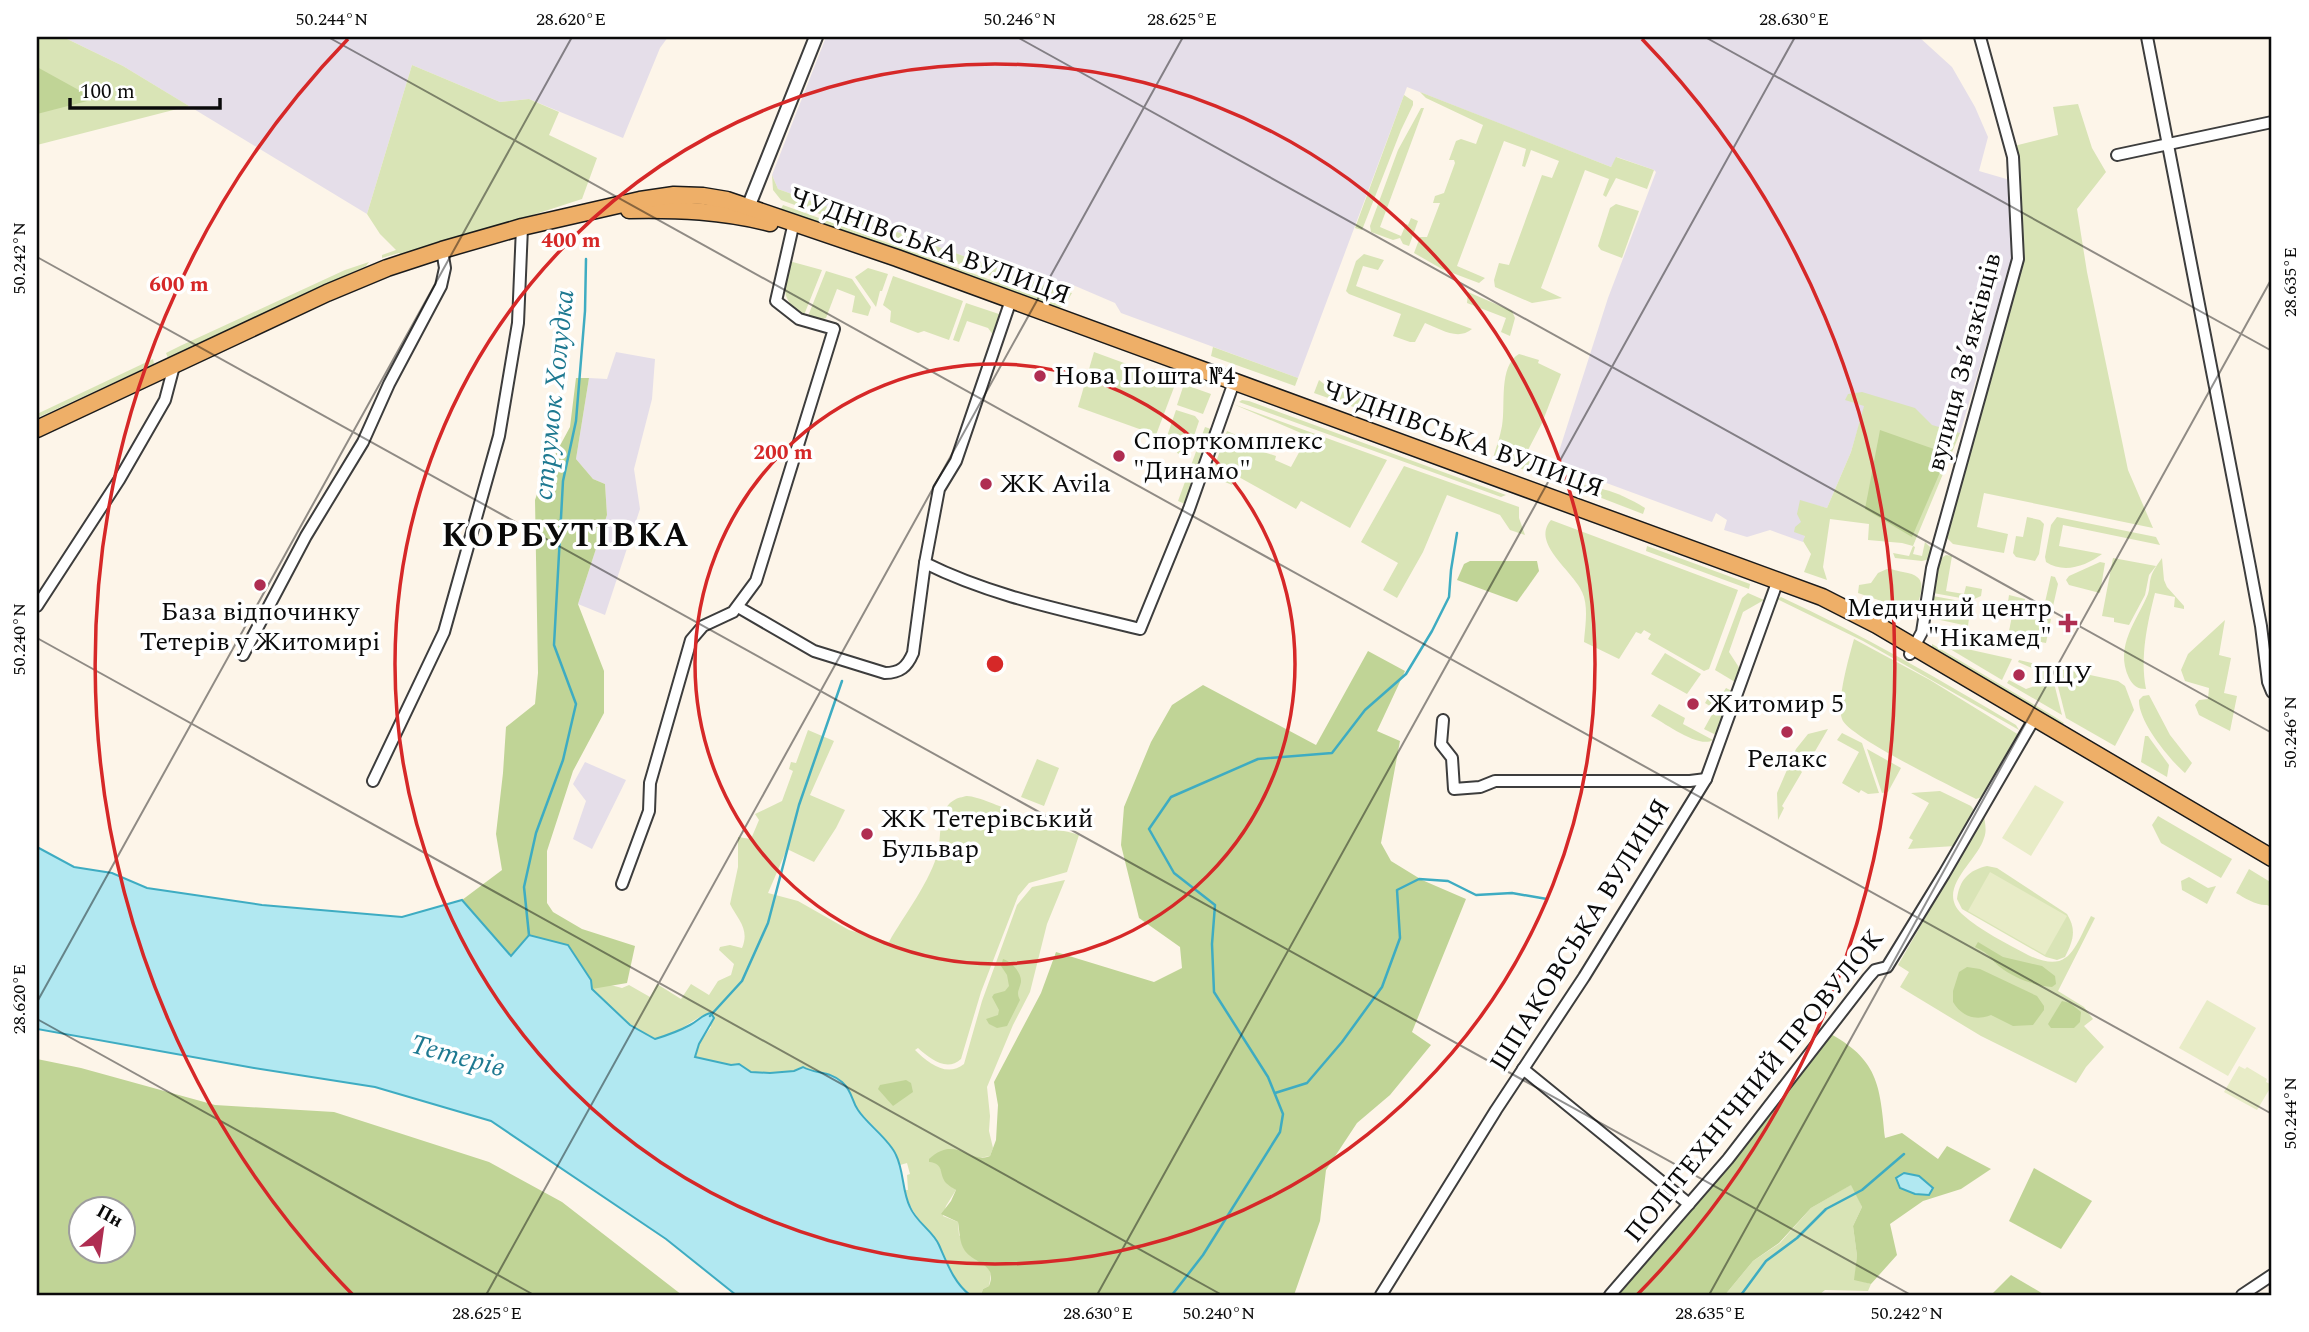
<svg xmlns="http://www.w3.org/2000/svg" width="2309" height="1332" font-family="Spectral,serif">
  <rect width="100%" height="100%" fill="#fdf5e9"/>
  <g fill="#e5dee9">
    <path d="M63,37h605l-8,11 -37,90 -94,-39 -29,3 -88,-37 -45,149 -244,-148z"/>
    <path d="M826,37h1093l33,30 23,40 13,30 -9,34 31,9 3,76 -53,177 -96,-25 -13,44 -24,56 -12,-3 -12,37 -33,-12 -23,7 -23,-7 3,-10 -11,-7 -4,9 -157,-58 53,-166 48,-126 -2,-2 -37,-13 -6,10 -204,-80 -109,291 -177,-65 -6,-10 -49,-21 -14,6 -274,-99 -6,-14z"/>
    <path d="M616,352l39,7 -3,40 -18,70 6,40 -35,106 -27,-11 29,-89 -2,-31 -12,-5 -17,-20 13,-81 18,1z"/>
    <path d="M585,762l41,18 -34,69 -19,-10 13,-38 -13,-17z"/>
  </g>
  <g fill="#d9e4b6">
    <path d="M37,37h26l60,29 66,40 -152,39z"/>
    <path d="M412,65l88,37 29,-3 30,13 -10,23 48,23 -15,41 -179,58 -4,-4 -17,5v-3l14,-5 -16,-16 -13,-20z"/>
    <path d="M1420,92l191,75 5,-10 38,13 -7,19 -31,-11 -10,19 -3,-2 6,-16 -24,-9 -44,118 21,10 -30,5 -37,-16 -1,-7 5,-17 10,2 33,-90 10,3 7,-17 -28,-11 -6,17 -3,-1 4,-17 -22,-8 -47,125 28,12 -6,5 -37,-14 -28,-16 6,-16h7l13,-34h-7l2,-7 9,-3 11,-30 -1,-3h-5l7,-19 5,-2 15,5 7,-19 -57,-27z"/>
    <path d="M1404,95l9,6v4l-12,25 -39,100 -7,-2z"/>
    <path d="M2078,104l14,44 14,24 -29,37 10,63 41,198 25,58 -169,-35 -7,34 31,7 -4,19 -51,-9 -6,-6 71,-279 -8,-112 48,-12 -5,-28z"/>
    <path d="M1421,108h3l-44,119 21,9 5,-12 2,1 3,-7 7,3 -9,25 -6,-2 -3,-6 -7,2 -22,-8 -1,-6 28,-76z"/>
    <path d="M772,175l6,14 274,99 13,-6 -3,8 10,3 -6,10 -285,-103 -8,-10z"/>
    <path d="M1616,204l23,7 -17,47 -21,-8 -3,-4 12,-38z"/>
    <path d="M783,205l280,101 -7,3 -275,-100z"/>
    <path d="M1364,254l20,6 -6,10 -15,-4 -7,20 116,43c-14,12 -32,0 -47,-6l-10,19h-5l-17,-6 8,-22 -52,-20 -3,-3 10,-30z"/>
    <path d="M789,261l33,9 -18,45c-25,-15 -20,-29 -15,-54z"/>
    <path d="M369,262l-3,4 -198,92 -2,-5 14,-7 165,-76z"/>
    <path d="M868,268l20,6 -6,17h-2l-4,16 -21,-30z"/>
    <path d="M826,271l26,8 19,28 -3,9 -16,-4 3,-16 -18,-7 -11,29 -5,2 -13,-4z"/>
    <path d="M893,276l70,25 -14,39 -25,-9 -6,2 -28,-11 1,-11 -8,-6z"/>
    <path d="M1468,292l44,19 3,7 -5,18 -9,-4 5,-14 -39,-15z"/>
    <path d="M966,303l36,12 -8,21 -6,-8 -21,-7 -8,21 -6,-2z"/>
    <path d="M1213,347l85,31 -3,8 -84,-30z"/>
    <path d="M1094,352l82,30 -20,53 -78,-28z"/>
    <path d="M1519,354l20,6 -1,3 23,11 -19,49 -15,29v6l11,17 -45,-17c3,-10 7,-21 9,-32 4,-20 -4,-60 17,-72z"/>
    <path d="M153,359l1,5 -117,54v-4z"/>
    <path d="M1319,380l5,4 61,24 -9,7 -62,-22z"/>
    <path d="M1186,385l25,9 -8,20 -26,-9 6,-18z"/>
    <path d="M1862,392l53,16 17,17 28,8 -47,113 2,1 -2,7 9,2 3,-14 8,8 -3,9 -8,2 -27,-3 -2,-5 16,3 4,-10 -11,-3 -34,-3 1,-16 -39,-5 -7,48 4,13 -23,-8 7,-18 -8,-13 2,-5 -11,-4 1,-5 6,-5 -4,-8 3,-14 27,8 24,-56 13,-46 -19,-6 3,-6z"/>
    <path d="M1242,400l7,1 257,94 -5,2 -262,-95z"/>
    <path d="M1233,404l154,56 -37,68 -49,-27 -5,8 -59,-33 -5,9 -21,-9 16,-45 25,11 5,8 19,6 -1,4 16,7 17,-31z"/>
    <path d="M1176,410l19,6 4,5 -12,36 -10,-4 1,-3 -14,-5z"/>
    <path d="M1205,427l6,2 -26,75 -7,-3z"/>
    <path d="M1404,466l115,41v11l6,17 -15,-5 -10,-15 -53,-20 -24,57 -26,46 -14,-8 15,-27 -37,-21z"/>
    <path d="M1560,482c35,4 54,7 85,26l-2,6z"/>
    <path d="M2027,517l13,3 4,4 -5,30 -4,7 -19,-4 -3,-4 3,-17 7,1z"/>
    <path d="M2057,517l99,20 4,8 -97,-20 -4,21 43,8c-16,12 -38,20 -56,8l-1,-5 6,-32z"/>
    <path d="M1551,520l187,70 -29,79 -5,2 -56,-32 3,-5 -7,-4 -3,4 -5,-2 -17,27 -35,-17c1,-14 4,-31 0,-45 -5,-23 -55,-52 -33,-77z"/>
    <path d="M1647,546l103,38 -1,5 -103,-38z"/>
    <path d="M1946,555l6,1 -6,35 18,3 2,-8 16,3 -1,7 -9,4 -39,-7 7,-34z"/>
    <path d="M2113,558l43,8 -7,9 -4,20 -16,30 -15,-3v-4l-12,-2z"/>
    <path d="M2162,558l2,22 3,7 17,19v3l-10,-2 1,-10 -20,-4c-8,32 -15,63 -9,96 -8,0 -13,-3 -17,-11 -15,-32 8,-57 19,-84 2,-6 1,-11 3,-17 2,-7 7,-13 11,-19z"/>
    <path d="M2100,562l5,1 -5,30 -31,-8 -3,-5 3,-4z"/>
    <path d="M1887,569c8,0 8,2 16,3 28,4 17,20 13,41l-58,-20 1,-8 12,-2 7,-10z"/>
    <path d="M2051,576l4,1 3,7 -7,31 -37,-7 -6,-6 1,-7 16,4 -1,8 19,4z"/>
    <path d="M1748,593l16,7 -21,12 -14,40 11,17 -5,13 -20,-12 27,-72z"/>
    <path d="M1933,596l38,7 -3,23 -37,-8z"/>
    <path d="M1781,597c82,38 158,82 235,128l3,5 -156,-89 -86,-42z"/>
    <path d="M2013,611l38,8 -5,24 -38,-7z"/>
    <path d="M2225,620l-6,35 12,3 -7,35 13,3 -7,35 -31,-16 -4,-10 4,-5 9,-1 1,-11 -24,-7 -4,-11 7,-16z"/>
    <path d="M1854,639l76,41 89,55 -37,62 -6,2c-21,-11 -129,-63 -134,-80 -6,-17 7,-62 12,-80z"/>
    <path d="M1940,643l72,16 -10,21z"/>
    <path d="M1932,644l123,73 9,6 -4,4 -128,-77z"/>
    <path d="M1665,653l36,21 -14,20 -36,-20z"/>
    <path d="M2019,660l31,7 12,48 -55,-32 2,-3 17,9 9,-3 1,-16 -18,-8z"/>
    <path d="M2053,667l65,14 7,5 9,24 -19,36 -49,-28z"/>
    <path d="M1726,688l6,3 -16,44 -12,-6 11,-20 -10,-6 6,-10 10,3z"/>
    <path d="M2149,695l21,40 22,28 -7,10c-16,-14 -47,-52 -46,-73l4,-4z"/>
    <path d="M1659,704l26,14 -2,6 30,16c-14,9 -48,-17 -62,-24z"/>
    <path d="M1828,729l-21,36 -3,-2 -4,7 2,2 -20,34 2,2 -6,12 -1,-27 19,-44 12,-15z"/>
    <path d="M808,730l26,11 -24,54 35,15 -9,18 -22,34 -27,-13 -19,44 30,8 51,29 40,12c15,-27 42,-61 49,-91 4,-17 -1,-43 18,-52 2,-1 10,-3 11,-3 18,1 61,24 81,31 11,4 21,4 31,8l-12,37 -38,11 -11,13 -37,96 -20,67c-14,13 -31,0 -43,-11l-3,2c13,13 32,28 49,14l18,-63 35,-96 15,-18 33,-7 -18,44 -17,68 -17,33 -26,62 3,29 -1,15 4,17 -3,8 -11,2 -19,-6 -31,10 9,1 8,19 10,8 -10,16 -3,10 15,6 1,13 17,25 12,5 3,9 -2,12 -6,3 -2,6c-4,0 -7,1 -11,0 -17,-5 -24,-42 -34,-55 -14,-19 -25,-25 -31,-50h3l-1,-15 3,-1 -3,-11 -7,2c-6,-20 -25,-37 -39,-52 -9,-9 -9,-22 -19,-31 -26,-24 -60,-2 -89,-10 -5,-1 -10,-5 -14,-8l-8,1 -36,-8 4,-13 12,-17 -8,-12 -31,19 -16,5 -26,-14 -38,-36 7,-7 23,6 7,-3 21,12 7,-13 24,15 10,-15 18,11 9,-14 13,-6 3,-11 -15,-14 1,-3 10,-2 12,3c8,-19 -4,-28 -12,-44l8,-37v-30l13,2 8,-19 -4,-6 27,-13 11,-30 -4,-2 2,-7 5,1z"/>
    <path d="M1842,733l20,10 17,50 -11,1 -7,-4 -2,3 -17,-10 17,-31 -22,-12z"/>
    <path d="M2145,736h3l21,29 -2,12 -26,-15z"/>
    <path d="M1867,749l34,19 -13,24 -6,1z"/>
    <path d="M1037,759l22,9 -15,38 -23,-9z"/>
    <path d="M1940,791l31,15 3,4v3l-19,33 -47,3 5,-9 -4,-2 20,-35 -18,-10z"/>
    <path d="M1984,816c1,7 3,15 0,22 -7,24 -49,51 -22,76 19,17 44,29 66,41 42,20 46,-7 63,-39l4,2 -37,73 26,16 9,12 -9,7 20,21 -18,20 -10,16 -95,-47 -81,-49 9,-15 -11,-7z"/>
    <path d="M2158,816l74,43 -11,19 -60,-35 -9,-18z"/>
    <path d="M1987,866l10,2 70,46c10,16 6,27 -2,43l-8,3 -11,-3 -84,-48 -5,-10c2,-19 12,-29 30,-33z"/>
    <path d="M2249,869l23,14v29l-1,-5 -4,-2c-10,1 -22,-7 -31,-12z"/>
    <path d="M2189,877l19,11 8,-2 -9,18 -25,-14 -1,-9z"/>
    <path d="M1852,1184l10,23 -9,19 4,30 -2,23 16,5 -3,7 -43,-1 -6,5h-94l28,-34 27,-18 31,-35z"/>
  </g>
  <g fill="#c0d496" fill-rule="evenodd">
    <path d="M37,67l58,32 -58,15z"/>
    <path d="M576,378h13l-13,81 17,20 12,5 2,31 -29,89 26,67v42l-31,58 -26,80v52l6,9 29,17 53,17 -8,37 -35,6 -81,-32 -49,-57 40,-30 -6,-36 7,-61 3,-46 29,-23 3,-31 -3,-173 7,-21 28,-52z"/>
    <path d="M1880,430l68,24 -36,83 -47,-28z"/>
    <path d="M1470,561h67l2,10 -22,31 -60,-22 7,-16z"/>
    <path d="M1368,651l37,20 -28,60 23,10 -19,102 10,18 31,19 44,19 -54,133 19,13 -41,50 -33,28 -31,47 -6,51 -26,74h-313l2,-6 6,-3c9,-22 -14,-22 -24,-35 -6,-9 -5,-18 -7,-29l-17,-8 10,-13 5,-11c-3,-2 -7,-4 -10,-7 -8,-10 -1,-19 -17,-21v-3c27,-25 41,6 61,-3l6,-16 2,-35 -4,-23 47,-89 15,-41 98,30 28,-14 -2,-21 -41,-29 -18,-73 3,-38 27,-65 21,-37 31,-20 113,60z"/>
    <path d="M1978,942l25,15 39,9 13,10 1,8 -4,3c-17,-1 -38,-9 -52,-20 -12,-10 -8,-12 -25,-20z"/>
    <path d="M1003,959c8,2 19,14 18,23 -2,9 -5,10 -1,18l-13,26 -10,2 -8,-4 -3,-5 12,-4 1,-5 -7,-13 2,-3 11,-3 4,-5 -2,-11 -6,-9z"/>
    <path d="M1967,967l13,2 57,27 7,10v4l-11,15 -20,1 -22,-11c-15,6 -29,2 -38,-13v-11l6,-19z"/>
    <path d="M2062,1001l8,2 11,9 -1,10 -6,6h-23l-3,-4z"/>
    <path d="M1827,1032c51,27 53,52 58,106l17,-5 36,26 9,-13 44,23 -30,20 -38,12 -33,23 7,31 -26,29 -17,-4 3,-24 -4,-30 9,-19 -11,-22 -40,23 -32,35 -26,18 -28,34h-115z"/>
    <path d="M37,1059l44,9 134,37 119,7 155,50 73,40 120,93h-645zM80,1210h42v42h-42z"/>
    <path d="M906,1080l5,3 2,9 -20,14 -15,-17 2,-4z"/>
    <path d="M2034,1168l58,33 -31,48 -52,-28z"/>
    <path d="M2011,1275l34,20h-54z"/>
  </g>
  <g fill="#e8ecc7">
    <path d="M2035,785l29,17 -33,54 -29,-18z"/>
    <path d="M1990,872l77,44 -22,39 -77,-44z"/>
    <path d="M2207,1000l49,28 -28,48 -49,-28z"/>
    <path d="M2239,1066l6,3 2,-2 20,12 -1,3 6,3 -15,25 -33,-18z"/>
  </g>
  <g fill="#b1e8f1" stroke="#3eacc2" stroke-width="2">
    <path d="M37,847l37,20 38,6 35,15 115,17 140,12 60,-17 49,56 18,-21 39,10 23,35 1,9 38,36 25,14c13,-4 24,-8 35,-14 8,-4 13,-11 21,-12l3,5 -15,26 -4,13 36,8 8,-1 12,8 19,1 24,-2 9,-4c12,7 27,4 39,15 11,10 9,18 16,28 9,14 32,30 38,45 8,16 6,36 14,52 6,15 23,24 29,38 8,18 15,38 31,50h-234l-70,-56 -175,-118 -116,-34 -121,-19 -217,-39z"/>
    <path d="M1904,1173l15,3 14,12 -4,7 -14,-1 -15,-6 -4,-10z"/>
  </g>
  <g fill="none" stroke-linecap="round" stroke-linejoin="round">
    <g stroke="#3eacc2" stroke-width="2.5">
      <path d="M529,935l-5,-48 12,-54 27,-73 13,-56 -22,-59 9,-164 13,-60 9,-110 1,-52"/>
      <path d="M710,1016l32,-35 26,-58 31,-118 43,-124"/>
      <path d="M1275,1093l32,-10 35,-41 40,-55 18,-49 -3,-48 22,-11 29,2 28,14 36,-2 35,6"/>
      <path d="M1172,1295l31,-40 77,-123 3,-18 -15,-37 -54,-85 -2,-48 3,-39 -41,-32 -25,-44 22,-32 87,-38 74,-6 33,-43 41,-36 26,-43 17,-34 2,-27 6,-37"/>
      <path d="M1741,1295l25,-34 31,-23 29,-29 36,-19 42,-36"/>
    </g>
    <defs>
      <g id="minor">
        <path d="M2147,37l103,530 11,59 7,56 4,10"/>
        <path d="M2117,155l155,-33"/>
        <path d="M1011,300l-55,161 -17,28 -14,74c68,34 143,48 215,66l49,-120 45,-127"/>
        <path d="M37,606l82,-126 46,-80 9,-34"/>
        <path d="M738,607l76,44 71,22c15,0 22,-6 28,-20l12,-90"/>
        <path d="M1910,654l12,-22 10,-64 86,-309 -5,-102 -33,-120"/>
        <path d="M243,655l63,-119 57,-94 26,-58 52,-98 4,-18 -3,-18"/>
        <path d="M1443,720l-2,24 11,14 2,31 26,-2 15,-6h195l16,-2"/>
        <path d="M373,781l71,-149 55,-196 19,-113 4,-96"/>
        <path d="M622,884l27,-73 1,-28 41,-143 12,-14 30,-14 23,-31 78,-252 -35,-10 -23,-18 18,-79"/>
        <path d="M1523,1069l166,135"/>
        <path d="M1381,1295l115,-185 88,-133 122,-198 72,-199"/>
        <path d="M1610,1295l118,-136 140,-181 7,-8 12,-3 57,-93 90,-155"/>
        <path d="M2242,1295l30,-20"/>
      </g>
      <path id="tertiary" d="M745,215l71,-178"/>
      <g id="primary">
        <path d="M629,210c48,-1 94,1 141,13"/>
        <path d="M37,429l290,-136 60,-25 55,-18 80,-23 118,-27 34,-5 29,1 24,4 170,58 925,339 55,28 395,233"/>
      </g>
    </defs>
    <use href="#minor" stroke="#3d3d3d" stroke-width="14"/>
    <use href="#tertiary" stroke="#3d3d3d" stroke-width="16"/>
    <use href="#primary" stroke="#1b1b1b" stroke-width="19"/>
    <use href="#minor" stroke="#fff" stroke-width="10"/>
    <use href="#tertiary" stroke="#fff" stroke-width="12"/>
    <use href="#primary" stroke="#eeaf68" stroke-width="16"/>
  </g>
  <path fill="none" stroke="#0a0a0a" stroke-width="2" stroke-opacity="0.45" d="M328,37l1944,1077M1017,37l1255,696M1705,37l567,314M37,257l1874,1038M37,638l1185,657M37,1002l535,-965M37,1019l497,276M486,1295l697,-1258M1097,1295l698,-1258M1709,1295l563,-1017"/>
  <g fill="none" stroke="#d62828" stroke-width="3.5">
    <circle cx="995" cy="664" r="300"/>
    <circle cx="995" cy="664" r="600"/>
    <path d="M353 1295A900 900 0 0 1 348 39M1642 39A900 900 0 0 1 1637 1295"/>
  </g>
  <g fill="#af2d51" stroke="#fff" stroke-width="2.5">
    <circle cx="1040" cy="376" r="7"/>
    <circle cx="1119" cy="456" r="7"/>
    <circle cx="986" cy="484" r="7"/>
    <circle cx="260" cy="585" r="7"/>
    <path d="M2064.5 612.5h7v7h7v7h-7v7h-7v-7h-7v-7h7z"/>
    <circle cx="2019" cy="675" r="7"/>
    <circle cx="1693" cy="704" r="7"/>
    <circle cx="1787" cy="732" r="7"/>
    <circle cx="867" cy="834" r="7"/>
  </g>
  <g text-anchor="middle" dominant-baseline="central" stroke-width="7" stroke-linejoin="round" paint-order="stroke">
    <g font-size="26" fill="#0a0a0a" stroke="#fff">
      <text transform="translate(930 246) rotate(20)">ЧУДНІВСЬКА ВУЛИЦЯ</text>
      <text transform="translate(1964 362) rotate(-75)">вулиця Звʼязківців</text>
      <text transform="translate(1463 439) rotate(20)">ЧУДНІВСЬКА ВУЛИЦЯ</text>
      <text transform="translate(1580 935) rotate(-58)">ШПАКОВСЬКА ВУЛИЦЯ</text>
      <text transform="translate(1754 1086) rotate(-51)">ПОЛІТЕХНІЧНИЙ ПРОВУЛОК</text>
    </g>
    <g font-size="26" fill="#0a0a0a" stroke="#fff" text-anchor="start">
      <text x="1054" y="376">Нова Пошта №4</text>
      <text x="1133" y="441">Спорткомплекс<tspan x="1133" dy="30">"Динамо"</tspan></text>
      <text x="1000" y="484">ЖК Avila</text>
      <text x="2052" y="608" text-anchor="end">Медичний центр<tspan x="2052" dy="30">"Нікамед"</tspan></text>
      <text x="260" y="612" text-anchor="middle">База відпочинку<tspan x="260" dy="30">Тетерів у Житомирі</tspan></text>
      <text x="2033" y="675">ПЦУ</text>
      <text x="1707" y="704">Житомир 5</text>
      <text x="1787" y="759" text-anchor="middle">Релакс</text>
      <text x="881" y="819">ЖК Тетерівський<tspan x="881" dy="30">Бульвар</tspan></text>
    </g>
    <g font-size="28" font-style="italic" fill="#1e7991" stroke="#fff">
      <text transform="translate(554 395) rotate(-84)">струмок Холудка</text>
      <text transform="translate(458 1056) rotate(15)">Тетерів</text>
    </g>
    <g font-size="33" font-weight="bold" letter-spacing="2" fill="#0a0a0a" stroke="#fff">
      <text x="566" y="536">КОРБУТІВКА</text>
    </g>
  </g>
  <circle cx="995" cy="664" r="10" fill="#d62828" stroke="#fff" stroke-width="3.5"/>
  <g font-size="21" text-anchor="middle" font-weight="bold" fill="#d62828" stroke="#fff" stroke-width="7" stroke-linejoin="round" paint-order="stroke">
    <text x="571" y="247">400 m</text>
    <text x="179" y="291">600 m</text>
    <text x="783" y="459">200 m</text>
  </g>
  <rect width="2309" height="1332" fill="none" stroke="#ffffff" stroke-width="77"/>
  <g transform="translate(102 1230) rotate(29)"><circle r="33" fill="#ffffff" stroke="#9d9d9d" stroke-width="2"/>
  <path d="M0-5L12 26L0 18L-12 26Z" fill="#af2d51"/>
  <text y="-10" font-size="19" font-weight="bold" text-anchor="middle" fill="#0a0a0a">Пн</text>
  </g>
  <path d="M70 98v10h150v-10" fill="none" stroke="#0a0a0a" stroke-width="3.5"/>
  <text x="80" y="98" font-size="21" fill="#0a0a0a" stroke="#ffffff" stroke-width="5" paint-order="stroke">100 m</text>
  <rect x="38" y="38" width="2232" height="1256" fill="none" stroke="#0a0a0a" stroke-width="2.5"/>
  <g font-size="18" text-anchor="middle" fill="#0a0a0a">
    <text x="332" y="25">50.244°N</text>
    <text x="571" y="25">28.620°E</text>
    <text x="1020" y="25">50.246°N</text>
    <text x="1182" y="25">28.625°E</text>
    <text x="1794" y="25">28.630°E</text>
    <text transform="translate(19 258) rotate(-90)" y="6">50.242°N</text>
    <text transform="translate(2290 282) rotate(-90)" y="6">28.635°E</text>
    <text transform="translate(19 639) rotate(-90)" y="6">50.240°N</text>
    <text transform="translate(2290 732) rotate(-90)" y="6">50.246°N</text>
    <text transform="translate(19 999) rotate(-90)" y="6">28.620°E</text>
    <text transform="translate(2290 1113) rotate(-90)" y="6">50.244°N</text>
    <text x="487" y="1319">28.625°E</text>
    <text x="1098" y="1319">28.630°E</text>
    <text x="1219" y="1319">50.240°N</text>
    <text x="1710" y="1319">28.635°E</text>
    <text x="1907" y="1319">50.242°N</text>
  </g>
</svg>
